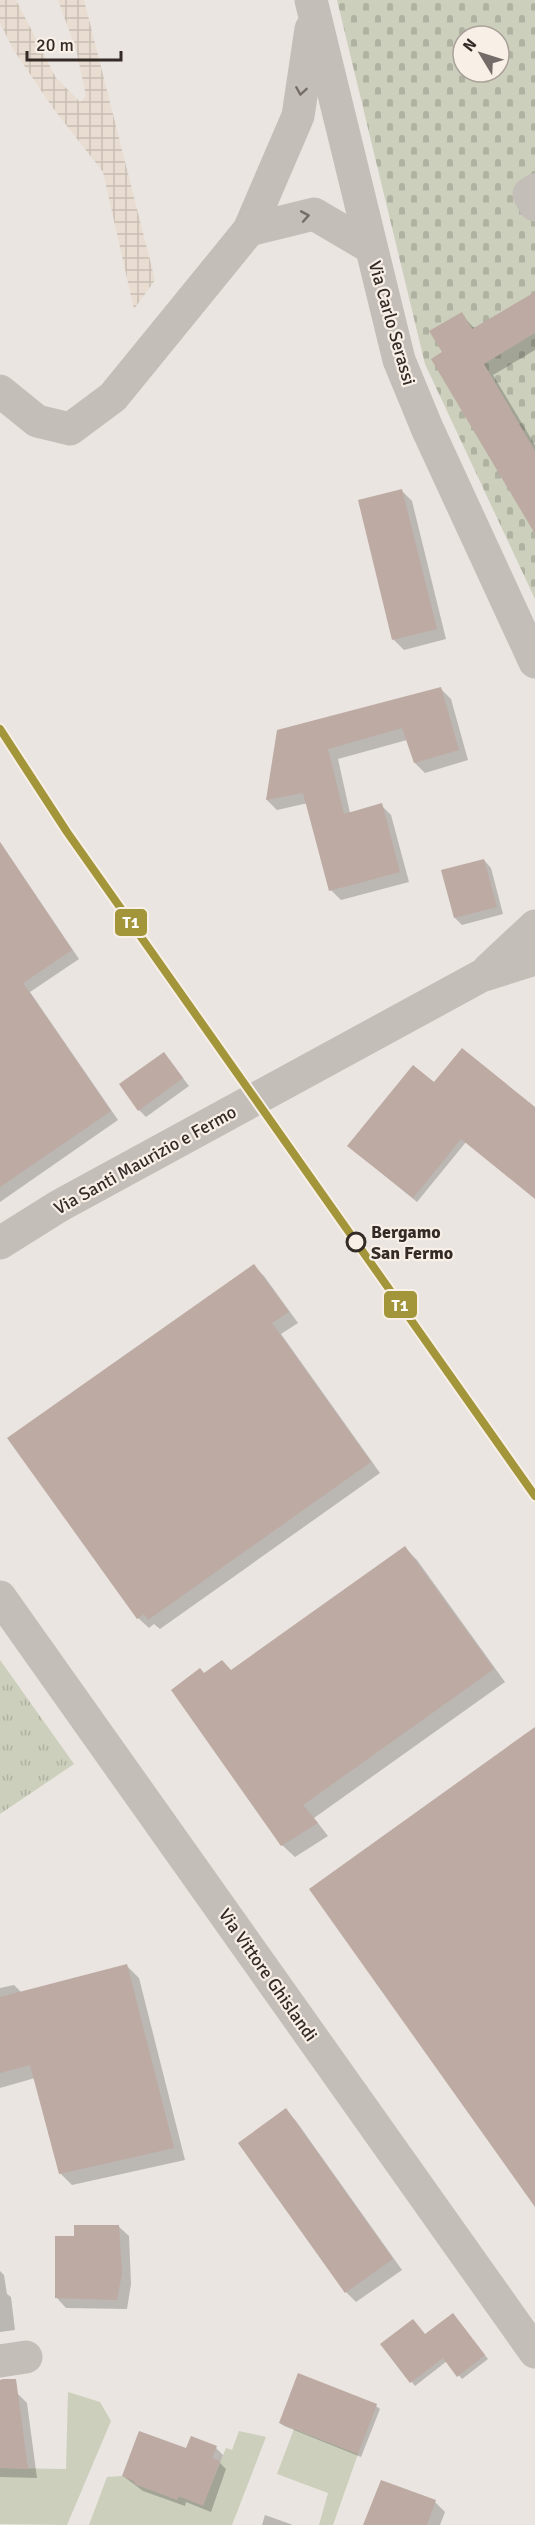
<svg xmlns="http://www.w3.org/2000/svg" width="535" height="2525" font-family="Signika,sans-serif">
  <defs>
    <pattern id="grass-tufts" width="24" height="20" patternUnits="userSpaceOnUse" patternTransform="scale(1.5)"><rect width="24" height="20" fill="#cbcfbb"/><path d="M3 7l-1-3M5 7V3M7 7l1-3M15 17l-1-3M17 17v-4M19 17l1-3" fill="none" stroke="#afb2a1"/></pattern>
    <pattern id="cemetery-stones" width="16" height="16" patternUnits="userSpaceOnUse" patternTransform="scale(1.5)"><rect width="16" height="16" fill="#cbcfbb"/><path d="M2 7V4a2 2 0 0 1 4 0v3zM10 15v-3a2 2 0 0 1 4 0v3z" fill="#afb2a1"/></pattern>
    <pattern id="plaza-grid" width="8" height="8" patternUnits="userSpaceOnUse" patternTransform="scale(1.5)"><rect width="8" height="8" fill="#e8ddd0"/><path d="M0 4h8M4 0v8" fill="none" stroke="#c8beb3"/></pattern>
  </defs>
  <rect width="100%" height="100%" fill="#eae5e0"/>
  <path fill="url(#grass-tufts)" d="M0,1660l74,104 -74,50z"/>
  <path fill="url(#cemetery-stones)" fill-rule="evenodd" d="M337,0h198v599l-110,-235zM463,36h36v36h-36z"/>
  <g fill="#cbcfbb">
    <path d="M68,2392l32,10 11,19 -44,104 -67,-1v-56l66,1z"/>
    <path d="M294,2429l64,25 -25,71h-14l9,-32 -51,-19z"/>
    <path d="M239,2431l27,6 -34,88h-143l18,-48 15,-1 81,29 23,-57 6,2z"/>
  </g>
  <path fill="url(#plaza-grid)" d="M0,0h16l40,78 24,24 6,-6 -10,-47 -18,-49h26l71,280 -21,29 -31,-137 -50,-64 -40,-59 -13,-26z"/>
  <g fill="#0003">
    <path d="M535,293v57l-42,25 42,70v86l-91,-178 17,-39 14,15z"/>
    <path d="M402,491l10,10 34,138 -42,11 -10,-10 -35,-139z"/>
    <path d="M441,689l10,10 17,61 -43,13 -10,-10 -8,-23 -69,19 12,54 31,-8 10,10 18,67 -68,18 -10,-10 -23,-87 -31,7 -10,-10 11,-69z"/>
    <path d="M0,842l79,117 -49,33 88,128 -118,82z"/>
    <path d="M484,860l7,8 12,46 -41,11 -7,-7z"/>
    <path d="M164,1053l25,33 -43,31 -7,-7z"/>
    <path d="M434,1084l101,25v89l-69,-56 -49,60 -64,-52z"/>
    <path d="M254,1266l10,10 34,47 -17,11 99,139 -220,156 -6,-5 -5,4 -11,-10z"/>
    <path d="M405,1548l12,12 88,122 -191,136 14,18 -33,21 -13,-12 -78,-171 28,-3z"/>
    <path d="M126,1965l13,13 46,182 -113,25 -12,-12 -25,-95 -35,10v-100l14,-3 8,8z"/>
    <path d="M286,2110l10,11 106,149 -46,32 -10,-10z"/>
    <path d="M118,2226l11,10 2,48 -4,25 -61,-1 -10,-11 19,-60z"/>
    <path d="M0,2271l4,4 3,19 4,3 4,33 -15,2z"/>
    <path d="M456,2318l32,41 -26,20 -15,-18 -32,25 -33,-42 43,-8z"/>
    <path d="M0,2393h17l10,10 10,75 -37,-1z"/>
    <path d="M376,2406l4,3 -19,48 -77,-31 -4,-3z"/>
    <path d="M216,2448l7,7 -3,8 6,6 -15,43 -25,-10 -1,4 -42,-15 -20,-15z"/>
    <path d="M435,2502l10,10 -5,13h-75z"/>
    <path d="M265,2515l28,10h-31z"/>
  </g>
  <g fill="#bdaaa3">
    <path d="M535,292v41l-51,31 51,87v83l-104,-175 11,-7 -13,-21 33,-19 10,17z"/>
    <path d="M402,489l35,140 -45,11 -34,-140z"/>
    <path d="M441,687l18,63 -45,13 -12,-35 -74,21 16,65 38,-11 18,69 -71,19 -26,-98 -37,7 11,-70z"/>
    <path d="M0,842l72,108 -49,33 88,128 -111,76z"/>
    <path d="M484,859l13,48 -43,11 -13,-48z"/>
    <path d="M462,1048l73,59v92l-74,-60 -48,59 -66,-52 66,-81 21,17z"/>
    <path d="M164,1052l19,26 -45,33 -19,-27z"/>
    <path d="M254,1264l35,48 -17,11 99,139 -223,158 -4,-6 -7,5 -130,-181z"/>
    <path d="M405,1546l89,123 -191,136 15,18 -37,23 -110,-156 29,-22 4,5 18,-13 9,10z"/>
    <path d="M535,1727v480l-226,-318z"/>
    <path d="M127,1964l47,184 -115,26 -29,-109 -30,8v-76z"/>
    <path d="M286,2108l107,151 -48,34 -107,-150z"/>
    <path d="M74,2225h45l3,48 -5,27 -62,-2v-62h19z"/>
    <path d="M453,2313l32,42 -28,22 -14,-19 -33,25 -30,-39 33,-25 12,15z"/>
    <path d="M298,2373l79,31 -19,50 -79,-31z"/>
    <path d="M3,2379h13l12,90 -28,-1v-88z"/>
    <path d="M139,2431l47,17 5,-12 26,10 -5,12 8,3 -17,45 -24,-10 -2,4 -43,-16 1,-2 -13,-6z"/>
    <path d="M381,2480l55,20 -9,25h-64z"/>
  </g>
  <g fill="none" stroke-linecap="round" stroke-linejoin="round">
    <g stroke="#c4beb9" stroke-width="33">
      <path d="M311,0l88,360 28,68 108,234"/>
      <path d="M535,190l-6,4 6,11"/>
      <path d="M249,230l65,-16 56,33"/>
      <path d="M0,391l37,30 33,8 43,-32 136,-167 49,-114 13,-87"/>
      <path d="M488,970l47,-44"/>
      <path d="M0,1243l59,-37 422,-230 54,-17"/>
      <path d="M0,1597l535,755"/>
      <path d="M0,2361l26,-4"/>
    </g>
    <defs>
      <path id="tram-1" d="M0,729l67,103 468,664"/>
    </defs>
    <use href="#tram-1" stroke="#f8f0e7" stroke-width="12"/>
    <use href="#tram-1" stroke="#a3953a" stroke-width="8"/>
  </g>
  <defs><path id="oneway-chevron" d="M-2-3.5L2.5 0L-2 3.5" fill="none" stroke-width="1.6" stroke-linecap="round" stroke-linejoin="round" transform="scale(1.5)"/></defs>
  <g stroke="#756d69">
    <use href="#oneway-chevron" transform="translate(301 91) rotate(99)"/>
    <use href="#oneway-chevron" transform="translate(305 216) rotate(-10)"/>
  </g>
  <circle fill="#f8f0e7" stroke="#342b27" stroke-width="3" cx="356" cy="1242" r="9"/>
  <g text-anchor="middle" dominant-baseline="central" stroke-width="4.5" stroke-linejoin="round" paint-order="stroke">
    <g font-size="18" fill="#342b27" stroke="#f8f0e7">
      <text transform="translate(392 323) rotate(74)">Via Carlo Serassi</text>
      <text transform="translate(145 1160) rotate(-29)">Via Santi Maurizio e Fermo</text>
      <text transform="translate(268 1975) rotate(55)">Via Vittore Ghislandi</text>
    </g>
    <g font-size="18" font-weight="bold" fill="#342b27" stroke="#f8f0e7" text-anchor="start">
      <text x="371" y="1232">Bergamo<tspan x="371" dy="21">San Fermo</tspan></text>
    </g>
  </g>
  <g stroke="#f8f0e7" stroke-width="2">
    <rect x="114" y="908" width="34" height="29" rx="6" fill="#a3953a"/>
    <rect x="383" y="1290" width="35" height="29" rx="6" fill="#a3953a"/>
  </g>
  <g font-size="16" text-anchor="middle" font-weight="bold" fill="#fff">
    <text x="131" y="928">T1</text>
    <text x="400" y="1311">T1</text>
  </g>
  <g transform="translate(481 54) rotate(308)"><circle r="28" fill="#f8f0e7" stroke="#aaa19a" stroke-width="1.5"/>
  <path d="M0-4.5L10 22L0 15L-10 22Z" fill="#746c68"/>
  <text y="-9" font-size="16" font-weight="bold" text-anchor="middle" fill="#342b27">N</text>
  </g>
  <path d="M27 51v9h94v-9" fill="none" stroke="#342b27" stroke-width="3"/>
  <text x="36" y="51" font-size="18" fill="#342b27" stroke="#f8f0e7" stroke-width="4.5" paint-order="stroke">20 m</text>
</svg>
